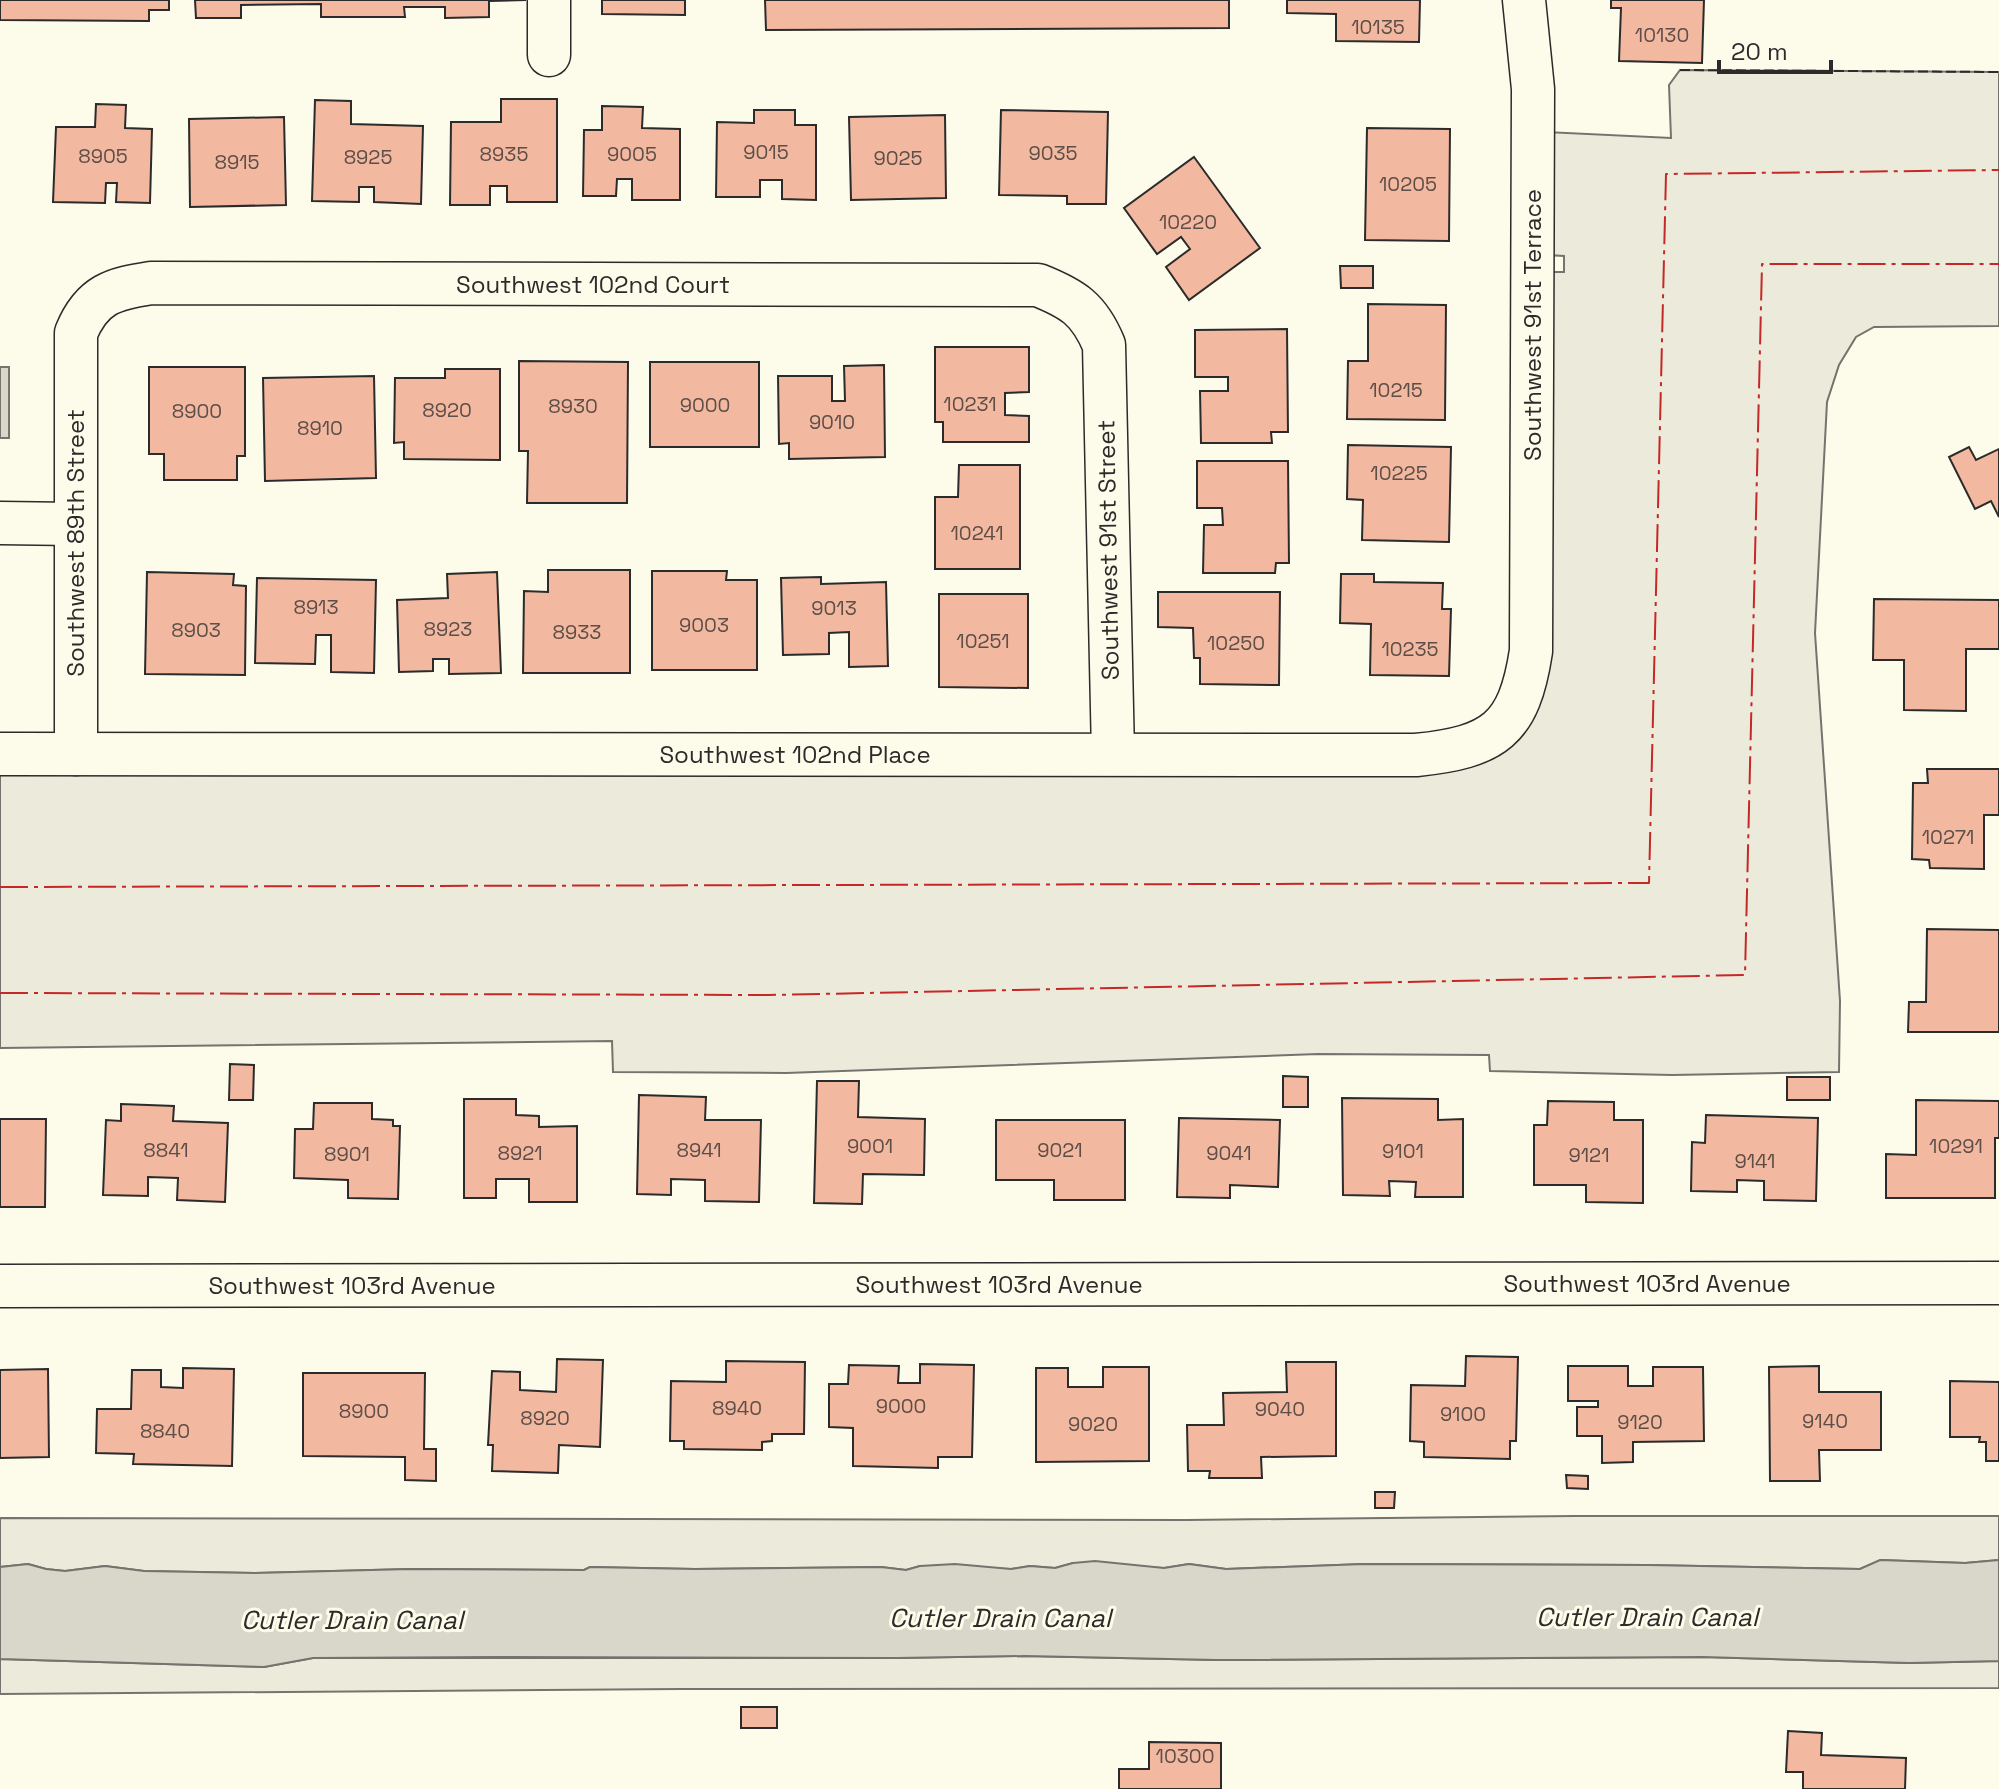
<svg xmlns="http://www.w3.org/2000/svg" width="1999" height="1789" font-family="'Space Grotesk',sans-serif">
  <rect width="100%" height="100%" fill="#fdfbea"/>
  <g fill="#ecebdb" stroke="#74746e" stroke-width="2">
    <path d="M1680,70l319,2v254l-125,1 -18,10 -17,28 -12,37 -12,231 25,368 -1,71 -167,3 -182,-4 -1,-16 -171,-1 -532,19 -173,-1 -1,-31 -612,7v-274l1515,-33 32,-469h17v-16l-17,-1 -1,-123 125,6 -2,-53z"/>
    <path d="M1575,1516h424v44l-34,3 -84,-3 -21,9 -213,-4 -283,-1 -138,5 -37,-5 -25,4 -91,-5 -18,5 -25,-2 -19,3 -91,-3 -14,4 -25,-3 -186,2 -105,-2 -6,3 -174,-1 -155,4 -111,-2 -39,-5 -40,5 -19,-2 -18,-5 -28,3v-49l1187,2z"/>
    <path d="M1025,1656l192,4 486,-3 206,6 90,-2v27l-1318,1 -681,5v-35l264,8 49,-9h584z"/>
  </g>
  <g fill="#d8d7c9" stroke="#74746e" stroke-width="2">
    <rect x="0" y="367" width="9" height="71"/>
    <path d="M1880,1560l85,3 34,-3v101l-90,2 -206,-6 -486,3 -192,-4 -128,2 -404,-1 -180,1 -49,9 -264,-8v-92l28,-3 18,5 19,2 40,-5 39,5 111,2 155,-4 174,1 6,-3 105,2 186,-2 25,3 14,-4 35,-2 56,5 19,-3 25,2 18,-5 22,-2 69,7 25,-4 37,5 138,-5 283,1 213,4z"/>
  </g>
  <g fill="#f2b8a0" stroke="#2b2b2b" stroke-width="2">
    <path d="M0,0h169v10h-20v11l-149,-1z"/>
    <path d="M195,0h331l-37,1v16l-44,1v-11h-41l1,10h-84v-13l-80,1v13h-45z"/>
    <path d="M602,0h83v15l-83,-1z"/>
    <path d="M765,0h464v28l-463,2z"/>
    <path d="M1287,0h133l-1,42 -83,-1v-27l-49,-1z"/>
    <path d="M1611,0h93l-2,63 -83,-2 2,-53h-10z"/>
    <path d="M501,99h56v103h-50v-16h-17v19h-40l1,-83h50z"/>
    <path d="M315,100l36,1v23l72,2 -2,78 -47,-2v-15h-15v15l-47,-1z"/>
    <path d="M96,104l30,1 -1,23 27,1 -2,74 -34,-1 1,-19h-11l-1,20 -52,-1 3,-75h39z"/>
    <path d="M602,106l41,1 -1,21 38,1v71h-48v-21h-15l-1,17h-33l1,-66h18z"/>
    <path d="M754,110h41v15h21v75l-34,-1v-19h-22v17h-44l1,-75 37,1z"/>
    <path d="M1001,110l107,2 -2,92h-39v-8l-68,-1z"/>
    <path d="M945,115l1,83 -95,2 -2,-83z"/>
    <path d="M284,117l2,88 -96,2 -1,-88z"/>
    <path d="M1367,128l83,1 -1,112 -84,-1z"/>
    <path d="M1194,157l66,91 -71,52 -23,-33 24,-18 -9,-12 -24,17 -33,-46z"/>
    <path d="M1340,266h33v22h-32z"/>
    <path d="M1368,304l78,1 -1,115 -98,-1 1,-58h20z"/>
    <path d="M1287,329l1,103h-17l1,11h-71l-1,-52h28v-14h-33v-47z"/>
    <path d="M935,347h94v45l-24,1v22l24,1v26h-86v-20h-8z"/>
    <path d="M519,361l109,1 -1,141h-100l1,-52h-9z"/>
    <rect x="650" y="362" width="109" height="85"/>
    <path d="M884,365l1,92 -96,2v-16l-10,1 -1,-68h54v25h13l-1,-35z"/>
    <path d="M149,367h96v89h-8v24h-73v-26h-15z"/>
    <path d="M445,369h55v91l-96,-1v-17l-10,1 1,-65h50z"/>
    <path d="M374,376l2,102 -111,3 -2,-103z"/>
    <path d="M1348,445l103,2 -2,95 -87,-2 1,-40 -16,-1z"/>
    <path d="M1969,447l7,13 23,-11v68l-8,-16 -16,8 -26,-52z"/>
    <path d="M1197,461h91l1,102h-13l-1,10h-72l1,-48h19l-1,-17h-25z"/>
    <path d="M959,465h61v104h-85v-72h23z"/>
    <path d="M548,570h82v103h-107l1,-82 24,1z"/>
    <path d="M652,571h75l-1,9h31v90h-105z"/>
    <path d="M147,572l87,2 -1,11 13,1 -1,89 -100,-1z"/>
    <path d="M497,572l4,101 -52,1v-15h-16v12l-34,1 -2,-72 51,-2 -1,-24z"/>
    <path d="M1341,574h33v8l69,1 -1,26h9l-2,67 -79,-1 1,-51 -31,-1z"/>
    <path d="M821,577v7l65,-2 2,84 -39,1v-35l-20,1v21l-46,1 -2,-77z"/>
    <path d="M257,578l119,2 -2,93 -43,-1v-37h-15l-1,29 -60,-1z"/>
    <path d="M1158,592h122l-1,93 -79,-1v-26h-6l-1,-30 -35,-1z"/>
    <path d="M939,594h89v94l-89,-1z"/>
    <path d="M1874,599l125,1v49h-33v62l-62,-1v-50h-31z"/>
    <path d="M1927,769h72v46h-15v54l-54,-1 -1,-8 -17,-1 1,-76h15z"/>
    <path d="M1927,929l72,1v102h-91l1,-30h17z"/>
    <path d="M230,1064l24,1 -1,35h-24z"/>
    <path d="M1283,1076l25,1v30h-25z"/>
    <rect x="1787" y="1077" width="43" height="23"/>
    <path d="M817,1081h42l-1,36 67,2 -1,56 -61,-1 -1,30 -48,-1z"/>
    <path d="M639,1095l67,2 -1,23h56l-2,82 -54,-1v-21l-34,-1v16l-34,-1z"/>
    <path d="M1342,1098l96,1v21l25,-1v78h-48l1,-15 -27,-1 1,15 -47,-1z"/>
    <path d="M464,1099h52v16l23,1v11l38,-1v76h-48v-23h-33v19h-32z"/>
    <path d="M1916,1100l83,1v37h-4v60h-109v-44l30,1z"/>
    <path d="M1548,1101l66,1v18h29v83l-57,-1v-17h-52v-60h13z"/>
    <path d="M314,1103h58v16l21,1v6h7l-2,73 -50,-1v-18l-54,-2 1,-49h18z"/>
    <path d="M121,1104l53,2 -1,15 55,2 -3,79 -48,-2 1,-22 -30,-1v19l-45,-1 3,-75 15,1z"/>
    <path d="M1706,1115l112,3 -2,83 -52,-1v-19l-27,-1v12l-46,-1 1,-49 13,1z"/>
    <path d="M1179,1118l101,2 -2,67 -48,-2v13l-53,-1z"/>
    <path d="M0,1119h46l-1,88h-45z"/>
    <path d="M996,1120h129v80h-71v-20h-58z"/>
    <path d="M1466,1356l52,1 -2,84h-6v18l-86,-2v-15l-14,-1 1,-56 54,1z"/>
    <path d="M557,1359l46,1 -3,87 -41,-2 -1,28 -66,-2 1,-26h-5l4,-74 28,1v18l36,2z"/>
    <path d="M726,1361l79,1 -1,72h-32v7l-10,1v8l-78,-1v-8h-14l1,-60 55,1z"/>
    <path d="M1286,1362h50v94l-75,1 1,21h-53l1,-7h-22l-1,-46h37l-1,-32 64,-1z"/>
    <path d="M920,1364l54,1 -2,92h-34v11l-85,-2v-38l-24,-1v-43h19l1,-19 50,1 -1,17h22z"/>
    <path d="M1568,1366h60v20h25v-19h50l1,74 -71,1v20l-31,1v-27h-25v-29h21v-6h-30z"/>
    <path d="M1819,1366v26h62v58h-62l1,31h-50l-1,-114z"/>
    <path d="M1103,1367h46v94l-113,1v-94h32v19h35z"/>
    <path d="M183,1368l51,1 -2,97 -99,-2 1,-10 -38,-1 1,-44h34l1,-39h29v17l22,1z"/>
    <path d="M48,1369l1,88 -49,1v-88z"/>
    <path d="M303,1373h122l-1,76h12v32l-31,-1v-23l-102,-1z"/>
    <path d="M1950,1381l49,1v79h-13v-19h-7l1,-5h-30z"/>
    <path d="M1566,1475l22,1v13l-21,-1z"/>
    <path d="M1375,1492h20l-1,16h-19z"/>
    <rect x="741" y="1707" width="36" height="21"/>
    <path d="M1788,1731l34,2 -1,22 85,3 -1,31h-102v-17h-17z"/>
    <path d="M1149,1742l72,1v46h-102v-20h30z"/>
  </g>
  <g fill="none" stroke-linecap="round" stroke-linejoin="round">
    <defs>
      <g id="minor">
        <path d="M549,55v-55"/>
        <path d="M0,523l74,1"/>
        <path d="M0,754l1416,1c78,-8 103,-25 115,-104l2,-562 -9,-89"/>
        <path d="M76,754v-421c16,-39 37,-44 75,-50l887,2c35,14 51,24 66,60l9,409"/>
        <path d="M0,1286l1999,-3"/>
      </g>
    </defs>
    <use href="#minor" stroke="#2b2b2b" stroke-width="45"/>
    <use href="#minor" stroke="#fdfbea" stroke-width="42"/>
    <path stroke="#2b2b2b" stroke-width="2" stroke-dasharray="10 4" stroke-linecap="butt" d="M1680,70l319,2"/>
    <g stroke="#c62828" stroke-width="2" stroke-dasharray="28 6 4 6" stroke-linecap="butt">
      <path d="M0,887l1649,-4 17,-709 333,-4"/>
      <path d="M0,993l769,2 976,-20 17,-711h237"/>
    </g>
  </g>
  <g text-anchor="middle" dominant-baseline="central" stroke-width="6" stroke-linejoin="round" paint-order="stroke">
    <g font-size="20" fill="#5d4e48">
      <text x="1378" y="27">10135</text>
      <text x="1662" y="35">10130</text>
      <text x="766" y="152">9015</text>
      <text x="1053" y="153">9035</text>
      <text x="504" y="154">8935</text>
      <text x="632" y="154">9005</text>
      <text x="103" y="156">8905</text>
      <text x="368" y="157">8925</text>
      <text x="898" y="158">9025</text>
      <text x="237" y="162">8915</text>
      <text x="1408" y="184">10205</text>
      <text x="1188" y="222">10220</text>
      <text x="1396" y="390">10215</text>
      <text x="970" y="404">10231</text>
      <text x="705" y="405">9000</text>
      <text x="573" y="406">8930</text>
      <text x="447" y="410">8920</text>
      <text x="197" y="411">8900</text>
      <text x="832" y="422">9010</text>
      <text x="320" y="428">8910</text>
      <text x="1399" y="473">10225</text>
      <text x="977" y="533">10241</text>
      <text x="316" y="607">8913</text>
      <text x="834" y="608">9013</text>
      <text x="704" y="625">9003</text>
      <text x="448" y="629">8923</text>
      <text x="196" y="630">8903</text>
      <text x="577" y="632">8933</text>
      <text x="983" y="641">10251</text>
      <text x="1236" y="643">10250</text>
      <text x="1410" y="649">10235</text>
      <text x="1948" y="837">10271</text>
      <text x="870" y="1146">9001</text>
      <text x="1956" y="1146">10291</text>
      <text x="166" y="1150">8841</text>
      <text x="699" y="1150">8941</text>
      <text x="1060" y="1150">9021</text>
      <text x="1403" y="1151">9101</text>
      <text x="520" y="1153">8921</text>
      <text x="1229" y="1153">9041</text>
      <text x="347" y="1154">8901</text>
      <text x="1589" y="1155">9121</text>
      <text x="1755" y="1161">9141</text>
      <text x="901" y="1406">9000</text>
      <text x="737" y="1408">8940</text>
      <text x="1280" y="1409">9040</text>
      <text x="364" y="1411">8900</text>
      <text x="1463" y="1414">9100</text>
      <text x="545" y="1418">8920</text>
      <text x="1825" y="1421">9140</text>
      <text x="1640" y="1422">9120</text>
      <text x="1093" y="1424">9020</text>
      <text x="165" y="1431">8840</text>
      <text x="1185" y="1756">10300</text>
    </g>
    <g font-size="24" fill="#2b2b2b" stroke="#fdfbea">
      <text x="593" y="284">Southwest 102nd Court</text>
      <text transform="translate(1532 325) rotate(-90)">Southwest 91st Terrace</text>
      <text transform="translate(75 543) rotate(-90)">Southwest 89th Street</text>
      <text transform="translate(1108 550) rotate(-91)">Southwest 91st Street</text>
      <text x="795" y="754">Southwest 102nd Place</text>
      <text x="1647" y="1283">Southwest 103rd Avenue</text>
      <text x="999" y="1284">Southwest 103rd Avenue</text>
      <text x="352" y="1285">Southwest 103rd Avenue</text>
    </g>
    <g font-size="26" font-style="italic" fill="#2b2b2b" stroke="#fdfbea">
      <text x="1647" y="1617">Cutler Drain Canal</text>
      <text x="1000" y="1618">Cutler Drain Canal</text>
      <text x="352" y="1620">Cutler Drain Canal</text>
    </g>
  </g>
  <path d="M1719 60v12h112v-12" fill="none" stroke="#2b2b2b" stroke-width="4"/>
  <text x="1731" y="60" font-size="24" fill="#2b2b2b" stroke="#fdfbea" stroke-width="6" paint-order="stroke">20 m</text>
</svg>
